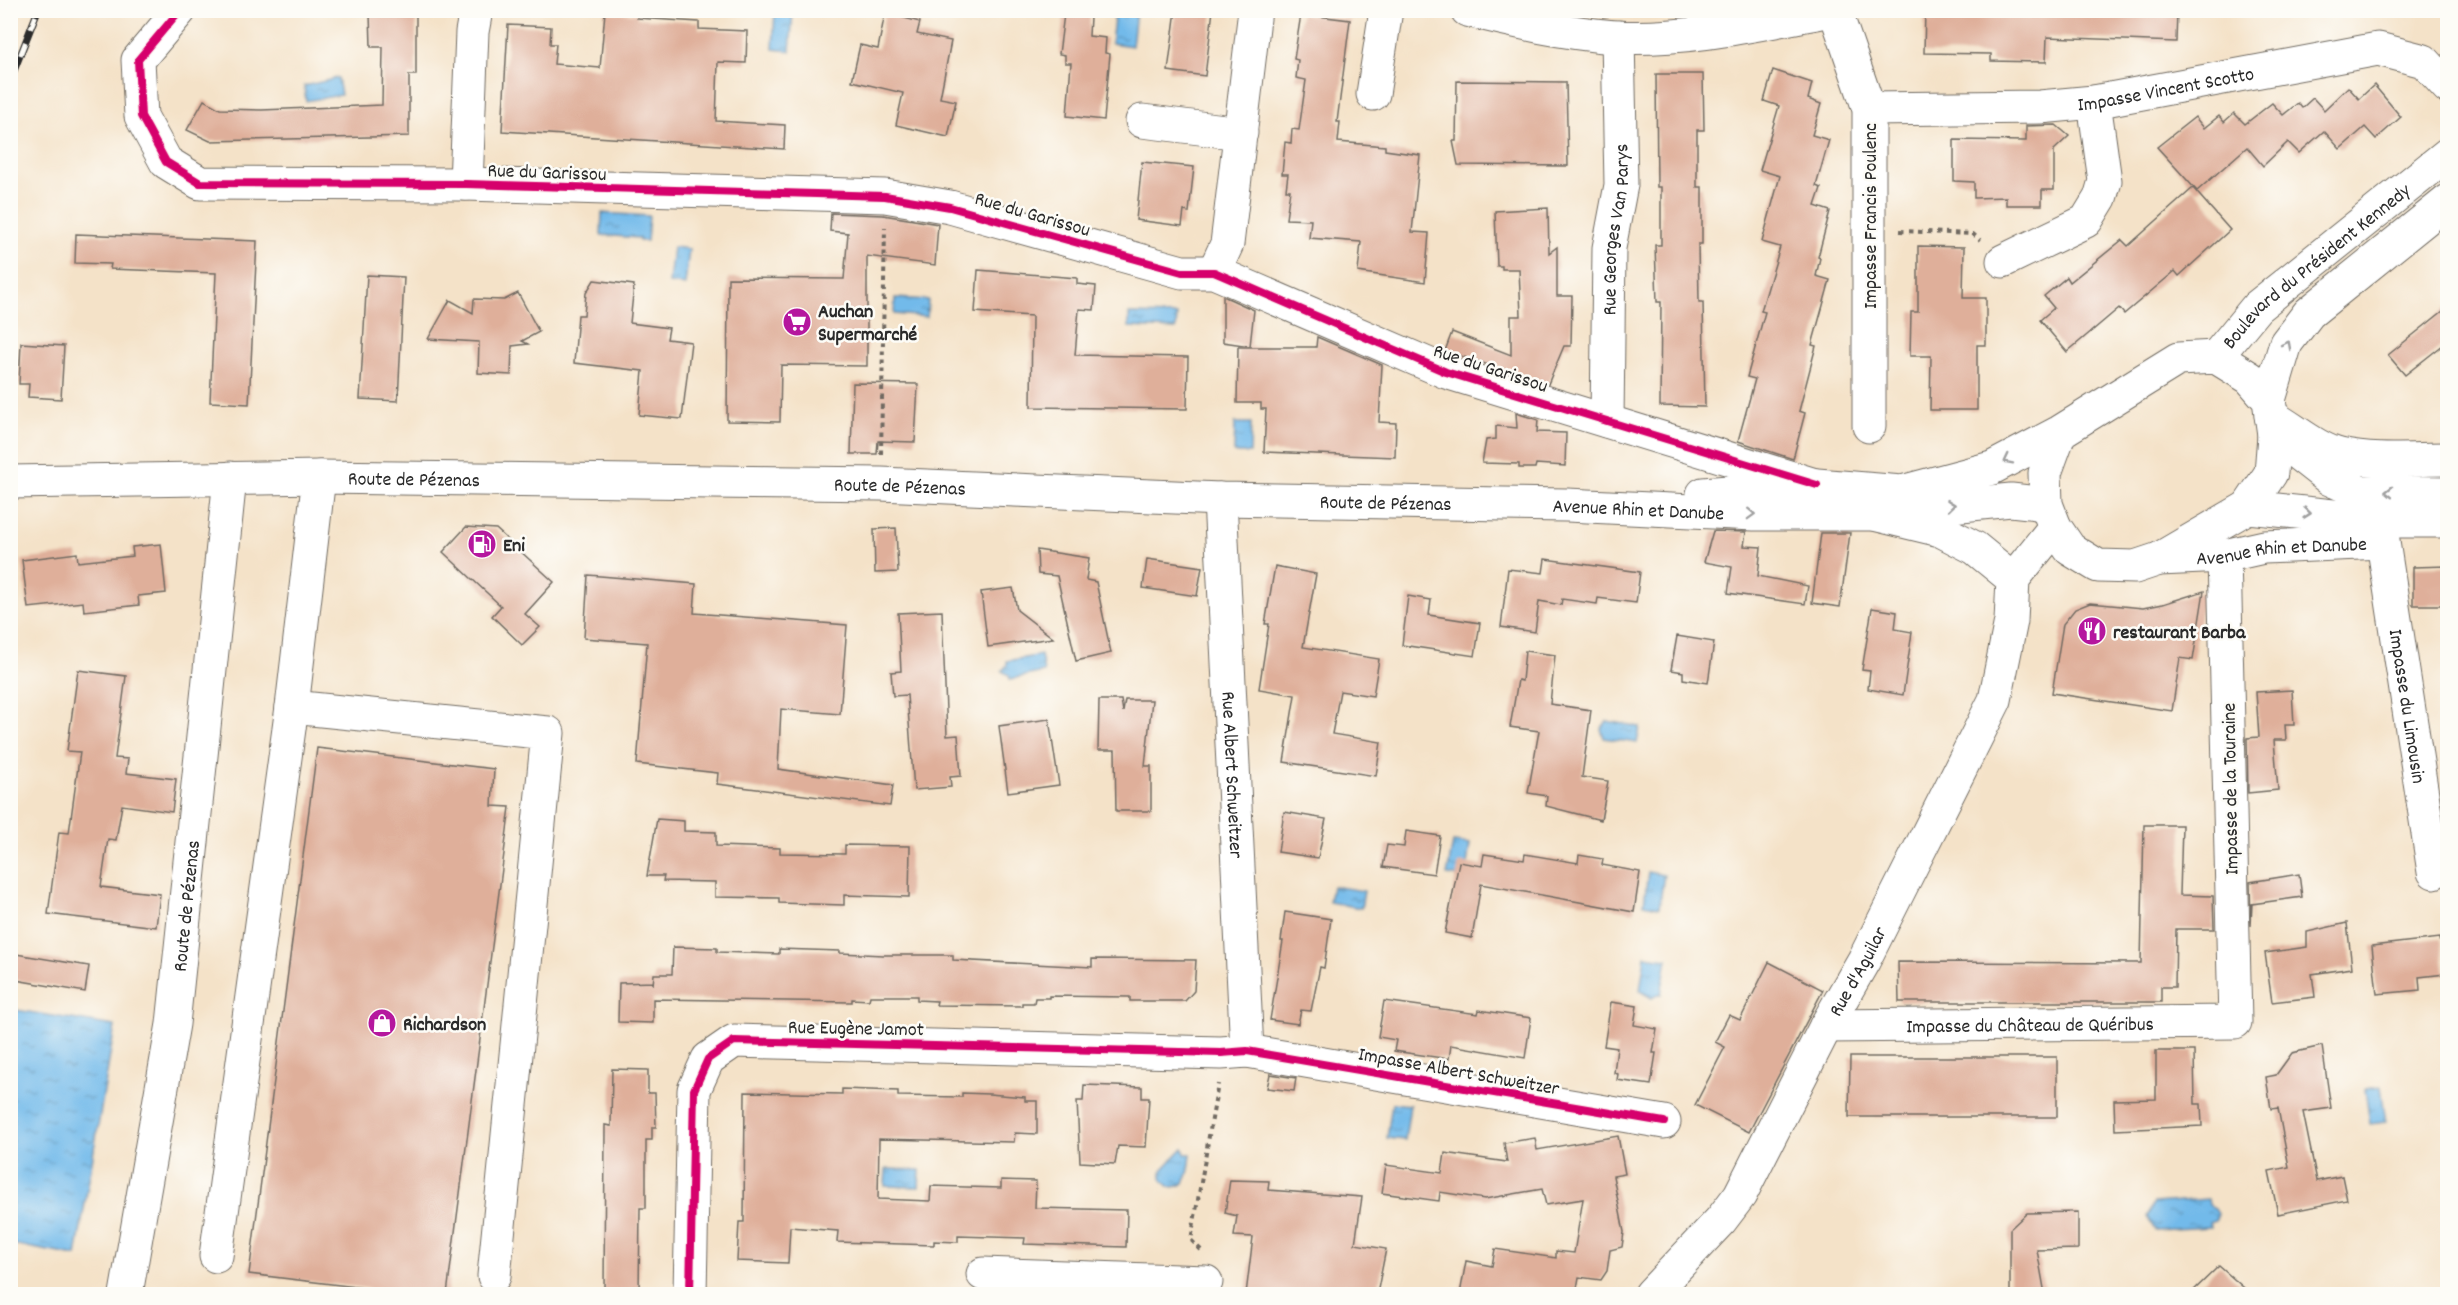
<svg xmlns="http://www.w3.org/2000/svg" width="2458" height="1305" font-family="Dekko,sans-serif">
<style>
.water{fill:url(#water-ripples);stroke:#4e728a;stroke-width:1.5}
.building{fill:#dfaf9a}
.lines{fill:none;stroke-linecap:round;stroke-linejoin:round}
.minor-casing{stroke:#716b62;stroke-width:35}
.major-casing{stroke:#716b62;stroke-width:35}
.path{stroke:#716b62;stroke-width:4;stroke-dasharray:4.5 4.5;stroke-linecap:butt}
.minor{stroke:#fff;stroke-width:33}
.major{stroke:#fff;stroke-width:33}
.rail-casing{stroke:#2b2b2b;stroke-width:7}
.rail{stroke:#fdfcf7;stroke-width:4.5;stroke-dasharray:14;stroke-linecap:butt}
.cycleway-casing{stroke:#fdfcf7;stroke-width:11}
.cycleway{stroke:#d6006c;stroke-width:8}
.oneway{stroke:#a0a0a0}
.labels{text-anchor:middle;stroke-width:5;stroke-linejoin:round;paint-order:stroke}
.street-label{font-size:20px;fill:#2b2b2b;stroke:#fdfcf7}
.poi-label{font-size:20px;font-weight:bold;fill:#2b2b2b;stroke:#fdfcf7;text-anchor:start}
</style>
<defs>
<pattern id="water-ripples" width="26" height="14" patternUnits="userSpaceOnUse" patternTransform="scale(1.5)"><rect width="26" height="14" fill="#72baea"/><path d="M2 4q2-2 4 0t4 0M15 11q2-2 4 0t4 0" fill="none" stroke="#5e97be"/></pattern>
</defs>
<rect width="100%" height="100%" fill="#fdfcf7"/>
<filter id="ink" filterUnits="userSpaceOnUse"><feTurbulence type="fractalNoise" baseFrequency=".0167" numOctaves="2"/><feDisplacementMap in="SourceGraphic" scale="12" xChannelSelector="R" yChannelSelector="G"/><feConvolveMatrix kernelMatrix="1 2 1 2 8 2 1 2 1" color-interpolation-filters="sRGB"/></filter>
<filter id="wash" filterUnits="userSpaceOnUse"><feTurbulence type="fractalNoise" baseFrequency=".008" numOctaves="4" result="noise"/><feDisplacementMap in="SourceGraphic" scale="24" xChannelSelector="R" yChannelSelector="G"/><feGaussianBlur stdDeviation="1.35" result="paint"/><feColorMatrix in="noise" values="0 0 0 0 0 0 0 0 0 0 0 0 0 0 0 0 0 1.4 0 .05"/><feComposite in="paint" operator="in"/></filter>
<g filter="url(#wash)">
<rect width="100%" height="100%" fill="#f4e2c8"/>
<g class="water">
<path d="M775 11H793L790 51 773 49Z"/>
<path d="M1115 11H1136L1132 46 1111 43Z"/>
<path d="M338 78 341 95 306 101 304 86Z"/>
<path d="M602 213 649 216 647 241H639V238L601 235Z"/>
<path d="M673 247 689 249 685 285 669 283Z"/>
<path d="M895 298 928 300 927 317 894 314Z"/>
<path d="M1129 314 1177 315 1176 329 1129 327Z"/>
<path d="M1235 423H1251L1250 453H1234Z"/>
<path d="M1041 655 1044 672 1010 679 1009 675 1002 671 1007 665V661Z"/>
<path d="M1607 721 1640 727 1637 743 1604 738 1601 729Z"/>
<path d="M1453 842 1470 844 1465 878 1447 875Z"/>
<path d="M1648 872 1664 875 1659 907 1644 904Z"/>
<path d="M1332 886 1364 891 1361 908 1329 902Z"/>
<path d="M1645 956 1667 959 1661 994H1657L1652 998 1640 991Z"/>
<path d="M10 1009 115 1026 76 1256 11 1244Z"/>
<path d="M2381 1087 2386 1122 2370 1124 2365 1089Z"/>
<path d="M1392 1103 1410 1105 1405 1140 1387 1138Z"/>
<path d="M1183 1148 1185 1154H1191C1189 1168 1190 1188 1170 1187L1162 1180V1170Z"/>
<path d="M886 1169 920 1170 919 1187 885 1186Z"/>
<path d="M2208 1199 2209 1205 2215 1208 2218 1213 2215 1221 2209 1223 2210 1227 2155 1230 2147 1217 2154 1203Z"/>
</g>
<g id="blocks">
<g class="building">
<path d="M1176 10H1213L1205 76 1168 71Z"/>
<path d="M1925 10H2177L2176 42 2047 37 2046 62 1991 61V54L1924 53Z"/>
<path d="M416 12V75H409V136L210 141 187 130 204 100 220 109 262 110 382 105 383 47H371L370 13Z"/>
<path d="M605 12 638 14 637 18 699 22V29L747 31 746 63 718 62 716 121 785 125 784 149 502 131 508 25 551 27 550 44H556L554 64 600 68Z"/>
<path d="M885 13 920 22 917 34 951 41 940 98 956 101 948 137 896 125 903 93 852 81 860 45 878 49Z"/>
<path d="M1064 14 1090 17 1089 36 1106 38 1105 53 1110 54 1104 120 1067 116 1071 63H1065V55L1059 54Z"/>
<path d="M1301 14 1350 20 1337 122H1340L1338 142 1385 146V150L1420 155 1412 232 1429 233 1425 282 1358 272 1361 242 1309 238 1311 220 1286 219 1290 190H1286L1288 174H1282L1285 142 1291 143 1292 129 1299 130 1306 80 1296 78 1298 60 1294 59Z"/>
<path d="M1773 70 1812 83 1808 99 1821 104 1812 135 1829 140 1816 186 1821 188 1815 206 1830 211 1818 257 1820 258 1816 276 1830 280 1812 345 1816 346 1799 411 1805 413 1793 459 1738 441 1755 379 1747 377 1765 312 1761 311 1780 247 1762 242 1780 176 1760 170 1779 106 1764 101Z"/>
<path d="M1656 74H1703L1704 130H1697V187H1702V244H1698L1699 302H1703L1705 407 1660 406 1661 302H1657L1655 245H1661V187H1657Z"/>
<path d="M1457 81 1566 82 1568 166 1458 165 1453 141H1456Z"/>
<path d="M2374 85 2401 117 2376 139 2365 127 2340 149 2324 131 2299 153 2288 142 2263 166 2247 147 2197 191 2157 147 2195 117 2204 128 2219 116 2224 122 2234 113 2245 124 2272 103 2283 115 2298 103 2302 108 2313 98 2324 110 2348 87 2359 99Z"/>
<path d="M2056 125 2069 136 2054 150V190H2042V205H2006V197L1974 198V182L1954 181V140L2026 141V126Z"/>
<path d="M1142 162 1194 167 1189 212 1184 211 1182 226 1136 220Z"/>
<path d="M2193 188 2230 230 2179 276 2175 271 2124 314 2119 308 2067 352 2040 320 2054 308 2044 296 2067 277 2070 282 2122 240 2128 246Z"/>
<path d="M1548 208 1549 253 1557 247V296H1572L1571 346H1564L1548 384 1445 351 1452 332 1511 355V316H1521L1519 269H1502V266H1497L1495 211Z"/>
<path d="M831 213 883 215 938 224 935 265 867 256V366L781 365 780 422 727 421 728 278 844 279 848 233 830 231Z"/>
<path d="M76 234 257 241 249 404 210 402 216 273 110 269 111 264 75 263Z"/>
<path d="M1918 246 1964 247 1963 298H1986V345H1977V410H1930L1931 356H1910L1911 312H1918Z"/>
<path d="M978 270 1077 278V284L1096 286 1094 310 1079 309 1075 355 1188 357 1187 409 1031 407 1032 316 975 312Z"/>
<path d="M367 275 404 277 398 401 360 399Z"/>
<path d="M594 280 634 285 630 323 669 328 667 339 691 342 682 419 639 415 643 371 574 363 578 315H584L586 293Z"/>
<path d="M518 293 539 332 522 341 528 344 512 346 511 375 478 373 479 342 428 339 450 300 473 313 474 299 504 300Z"/>
<path d="M1223 296 1254 310 1250 346 1223 342Z"/>
<path d="M2448 307V341L2405 375 2388 355Z"/>
<path d="M1317 337 1382 365 1379 422 1396 423 1395 457 1264 452 1266 409H1261V403H1237L1238 347H1316Z"/>
<path d="M21 343 64 346 61 399 28 397 29 384H19Z"/>
<path d="M853 383 918 384 915 442 878 441 877 454H851Z"/>
<path d="M1516 413 1538 420 1537 432 1566 433 1565 466 1536 464 1535 468H1519V464L1482 463 1486 440 1496 439V426L1517 428Z"/>
<path d="M466 527 496 529 554 582 525 614 540 627 522 645 492 616 501 606 443 552Z"/>
<path d="M896 528 898 572 875 573 874 529Z"/>
<path d="M1713 531 1746 532 1744 546 1761 547 1758 576 1808 586 1805 604 1728 593 1732 567 1704 562Z"/>
<path d="M1821 533H1850L1840 607 1812 603Z"/>
<path d="M161 544 166 593 138 596 139 605 84 611 83 602 28 608 22 560 77 553 78 562 133 556 132 547Z"/>
<path d="M1037 550 1089 558 1086 580 1096 582 1111 653 1076 661 1057 576 1038 574Z"/>
<path d="M1147 559 1202 567 1197 596 1143 588Z"/>
<path d="M1545 559 1640 572 1636 603 1598 598 1597 604 1562 599 1561 605 1539 601 1535 632 1501 627 1508 569 1543 573Z"/>
<path d="M1275 566 1316 574 1303 647 1379 659 1373 696 1340 691 1332 734 1381 742 1376 776 1284 762 1295 695 1259 689 1269 624H1265Z"/>
<path d="M2448 566V605H2413V567Z"/>
<path d="M588 575 696 584 694 613 847 625 840 714 781 709 778 769 893 785 890 806 717 784 718 773 637 764 647 643 584 638Z"/>
<path d="M1013 588 1017 610 1053 638 988 647 981 592Z"/>
<path d="M2204 591 2193 660 2180 658 2172 711 2052 693 2063 624 2075 609 2090 603 2143 608 2163 604Z"/>
<path d="M1408 596 1431 600 1429 615 1480 623 1475 656 1402 645Z"/>
<path d="M1872 608 1897 612 1895 629 1912 632 1903 695 1868 689 1870 671 1862 670Z"/>
<path d="M942 611 947 736 958 735 961 776 950 777 951 787 914 790 907 695 893 696 891 672 901 671 898 613Z"/>
<path d="M1677 636 1714 642 1708 683 1683 679V672L1671 670Z"/>
<path d="M1525 651 1555 655 1550 704 1591 710 1582 777 1608 781 1601 820 1546 806 1547 796 1528 793 1539 731 1510 727 1518 680 1522 681Z"/>
<path d="M78 670 126 676 115 758 128 759 126 773 176 779 172 812 122 805 116 840 108 839 101 887 160 894 156 927 48 914 59 832 69 833 80 752 67 751Z"/>
<path d="M2292 690 2294 725H2285L2286 740H2274L2278 790 2248 793 2247 738 2259 737 2256 692Z"/>
<path d="M1099 700H1121L1123 712 1125 700H1152L1145 766H1151V811H1116L1115 750H1098Z"/>
<path d="M1049 719 1059 785 1008 792 999 726Z"/>
<path d="M317 748 494 769 492 806 510 807 447 1294H414L249 1274Z"/>
<path d="M1284 812 1326 819 1318 858 1278 852Z"/>
<path d="M657 819 684 821V831L716 832V846L780 848V853L845 854V845L910 846 909 897 844 895V905L779 903V898L715 897V882L663 881 664 876H647Z"/>
<path d="M2144 825H2182L2180 895 2213 896 2214 929H2176L2175 987H2161V1002H1899L1898 962 2141 963Z"/>
<path d="M1406 831 1440 836 1434 874 1383 867 1387 845 1404 847Z"/>
<path d="M1484 854 1524 860 1525 854 1578 863 1579 855 1603 859 1602 865 1640 872 1634 912 1481 884 1472 938 1445 933 1459 862 1482 866Z"/>
<path d="M2299 874 2302 897 2252 904 2251 926 2250 882Z"/>
<path d="M1285 912 1331 919 1324 968 1320 967 1311 1011 1301 1010 1298 1024 1270 1020 1283 941H1281Z"/>
<path d="M2347 923 2352 968 2312 974 2315 997 2272 1002 2265 953 2307 947V932Z"/>
<path d="M2440 938 2445 974 2419 977 2420 990 2377 994 2372 946Z"/>
<path d="M673 947 717 948V952L779 954V949L840 951V953L884 955H953V960L1092 967V959L1196 960 1194 991 1185 1001H1130V997L1049 996V998H1035L1034 1003H1022V1006L936 1005 937 1001 917 1000V996H870L869 1000 852 999V1002L653 999V1023L618 1022 619 983 653 982V985L654 974H672Z"/>
<path d="M10 953 89 966 85 992 10 979Z"/>
<path d="M1769 962 1823 990 1749 1132 1695 1105 1725 1047 1715 1042 1729 1015 1740 1020Z"/>
<path d="M1384 1001 1478 1014 1479 1010 1531 1018 1525 1058 1451 1045 1449 1059 1394 1051 1396 1040 1378 1037Z"/>
<path d="M1611 1002 1637 1006 1634 1025 1657 1029 1653 1053H1656L1651 1085 1617 1080 1618 1074 1614 1073 1617 1048 1604 1046Z"/>
<path d="M2322 1046 2331 1108 2303 1112 2317 1181 2342 1176 2347 1200 2278 1214 2269 1171 2289 1167 2278 1108 2271 1109 2266 1077 2276 1075 2292 1053Z"/>
<path d="M2156 1051H2194L2195 1104H2201L2202 1126 2115 1130 2114 1100 2156 1099Z"/>
<path d="M1850 1057H2057V1117H1849Z"/>
<path d="M612 1069 648 1070V1093H655L656 1127H652V1140H646V1208H640L639 1294H604L605 1125 611 1126Z"/>
<path d="M1270 1074 1296 1078 1294 1091 1267 1088Z"/>
<path d="M1084 1085 1142 1087V1098H1149L1146 1147 1118 1146 1115 1164 1080 1162 1077 1101H1083Z"/>
<path d="M842 1089 898 1091V1096L962 1097V1093L989 1094 1025 1097V1101H1037V1134L1015 1133 1014 1142 879 1139 878 1199 930 1201 931 1186 1001 1188V1180L1036 1181 1035 1208 1127 1210 1126 1247 1024 1244 1025 1238 958 1236V1242L934 1241V1245L837 1242 838 1231 790 1227 788 1263 737 1261 739 1222H744L745 1092 842 1094Z"/>
<path d="M1618 1136 1625 1174 1613 1176 1624 1232 1622 1247 1610 1250 1607 1271 1601 1280 1579 1277 1576 1294H1460L1466 1261 1492 1266 1495 1249 1556 1258V1251L1574 1253 1583 1199 1546 1205 1542 1189 1485 1199 1440 1192 1439 1201 1382 1193 1386 1165 1442 1173 1445 1153 1507 1162 1504 1143 1535 1138 1537 1150Z"/>
<path d="M1230 1180 1269 1181 1268 1190 1362 1197 1355 1244 1386 1249 1377 1294H1246L1253 1237 1234 1236 1237 1216 1225 1213Z"/>
<path d="M2078 1212V1249L2037 1250 2045 1294H2010V1229L2027 1213Z"/>
<path d="M2219 1266 2251 1294H2190Z"/>
</g>
</g>
</g>
<g filter="url(#ink)">
<use href="#blocks" fill-opacity="0" stroke="#716b62" stroke-width="1.5"/>
<g class="lines">
<g class="minor-casing">
<g id="minor">
<path d="M180 10 138 60 141 116 166 162 200 183 466 184 885 196 950 207 1182 272H1214L1446 372 1815 485"/>
<path d="M1467 10C1516 22 1564 33 1615 37 1688 41 1761 23 1832 10"/>
<path d="M1835 10 1869 109V426"/>
<path d="M1373 94 1386 10"/>
<path id="s1" d="M1869 109 2040 107 2094 102 2378 49 2424 61 2448 87"/>
<path d="M1142 121 1241 133"/>
<path d="M466 184 472 32 476 10"/>
<path d="M2003 261 2086 221 2100 198 2105 181 2094 102"/>
<path d="M1214 272 1227 244 1255 10"/>
<path d="M2271 416C2293 428 2316 449 2340 455 2374 463 2413 459 2448 459"/>
<path id="s2" d="M1607 421 1609 248 1621 185 1618 37"/>
<path id="s3" d="M1220 499 1247 1051"/>
<path d="M1878 515 1940 530 1975 548 2013 579"/>
<path id="s4" d="M2383 542 2434 872"/>
<path id="s5" d="M2159 559 2224 556 2264 547 2383 542 2382 521"/>
<path d="M292 707 548 733 494 1276"/>
<path id="s6" d="M1826 1026 2235 1022 2224 556"/>
<path d="M216 1256 292 707 319 477"/>
<path d="M983 1274 1206 1282"/>
<path id="s7" d="M126 1294 173 1024 230 478"/>
<path d="M690 1294 694 1090 708 1059 734 1041 1221 1053 1247 1051 1664 1122"/>
<path id="s8" d="M1651 1294 1721 1220 1740 1195 1826 1026 1864 960 1995 700 2011 621 2013 579 2055 527"/>
</g>
</g>
<g class="major-casing">
<g id="major">
<path id="s9" d="M2216 357 2257 307 2448 154"/>
<path d="M2269 400 2286 343 2309 313 2448 201"/>
<path d="M2274 435 2330 479 2360 492 2448 493"/>
<path id="s10" d="M10 482 319 477 881 484 1220 499 1567 505 1754 514H1872L2011 500 2046 504"/>
<path d="M1703 494 1817 485 1902 492 1992 468 2060 432 2178 359 2216 357 2250 378 2269 400 2274 435 2271 473 2248 507 2159 559 2135 567 2098 566 2070 549 2055 527 2046 504 2045 473 2060 432"/>
<path d="M2248 507 2382 521H2448"/>
</g>
</g>
<g class="path">
<path d="M1900 231 1973 234 1980 240"/>
<path d="M881 454 885 227"/>
<path d="M1201 1250 1191 1240 1218 1084"/>
</g>
<use href="#minor" class="minor"/>
<use href="#major" class="major"/>
<g class="rail-casing">
<path id="rail" d="M10 81 38 10"/>
</g>
<use href="#rail" class="rail"/>
<g class="cycleway-casing">
<g id="cycleway">
<path d="M180 10 138 60 141 116 166 162 200 183 466 184 885 196 950 207 1182 272H1214L1446 372 1817 485"/>
<path d="M690 1294 694 1090 708 1059 734 1041 1221 1053 1247 1051 1664 1122"/>
</g>
</g>
<use href="#cycleway" class="cycleway"/>
</g>
<defs><path id="oneway-chevron" d="M-2-3.5L2.5 0L-2 3.5" fill="none" stroke-width="1.6" stroke-linecap="round" stroke-linejoin="round" transform="scale(1.5)"/></defs>
<g class="oneway">
<use href="#oneway-chevron" transform="translate(2287 345) rotate(-62)"/>
<use href="#oneway-chevron" transform="translate(2008 460) rotate(153)"/>
<use href="#oneway-chevron" transform="translate(2389 492) rotate(-179)"/>
<use href="#oneway-chevron" transform="translate(1951 505) rotate(-6)"/>
<use href="#oneway-chevron" transform="translate(2307 513) rotate(6)"/>
<use href="#oneway-chevron" transform="translate(1751 514) rotate(2)"/>
</g>
</g>
<defs>
<g id="supermarket-disc" transform="scale(1.5)"><circle r="9.5" fill="#b5179e" stroke="#fdfcf7"/><path d="M-6-5.5h2.5l.6 2H6L4.5 2H-2.5L-4.4-4H-6ZM-1.5 3.2a1.3 1.3 0 1 0 .1 0ZM3 3.2a1.3 1.3 0 1 0 .1 0Z" fill="#fff"/></g>
<g id="fuel-disc" transform="scale(1.5)"><circle r="9.5" fill="#b5179e" stroke="#fdfcf7"/><path d="M-5.5-6h7V0h2V4h1.3V-2.5L3-4.5l.8-.8L6-3V5H2.5V1h-1V6h-7ZM-4.2-4.7v3.2H.2V-4.7Z" fill="#fff"/></g>
<g id="restaurant-disc" transform="scale(1.5)"><circle r="9.5" fill="#b5179e" stroke="#fdfcf7"/><path d="M-5-6h1v4h1v-4h1v4h1v-4h1v5L-1.5 .5V6h-2V.5L-5-1ZM5-6V6H3V1.5H1.5Q1.5-4 5-6Z" fill="#fff"/></g>
<g id="shop-disc" transform="scale(1.5)"><circle r="9.5" fill="#b5179e" stroke="#fdfcf7"/><path d="M-5-2.5h2.3a2.7 3.5 0 0 1 5.4 0H5L5.5 6h-11ZM-1.5-2.5h3a1.5 2.3 0 0 0-3 0Z" fill="#fff"/></g>
</defs>
<g fill-rule="evenodd">
<use href="#supermarket-disc" x="797" y="322"/>
<use href="#fuel-disc" x="482" y="544"/>
<use href="#restaurant-disc" x="2092" y="631"/>
<use href="#shop-disc" x="382" y="1023"/>
</g>
<g class="labels">
<g class="street-label">
<text dy="7" stroke="none"><textPath href="#s1" startOffset="298">Impasse Vincent Scotto</textPath></text>
<text transform="translate(547 171) rotate(2)" y="7">Rue du Garissou</text>
<text transform="translate(1033 213) rotate(16)" y="7">Rue du Garissou</text>
<text transform="translate(1869 216) rotate(-90)" y="7">Impasse Francis Poulenc</text>
<text dy="7" stroke="none"><textPath href="#s2" startOffset="192">Rue Georges Van Parys</textPath></text>
<text dy="7" stroke="none"><textPath href="#s9" startOffset="136">Boulevard du Président Kennedy</textPath></text>
<text transform="translate(1491 367) rotate(18)" y="7">Rue du Garissou</text>
<text dy="7" stroke="none"><textPath href="#s10" startOffset="404">Route de Pézenas</textPath></text>
<text dy="7" stroke="none"><textPath href="#s10" startOffset="890">Route de Pézenas</textPath></text>
<text dy="7" stroke="none"><textPath href="#s10" startOffset="1376">Route de Pézenas</textPath></text>
<text dy="7" stroke="none"><textPath href="#s10" startOffset="1629">Avenue Rhin et Danube</textPath></text>
<text dy="7" stroke="none"><textPath href="#s5" startOffset="123">Avenue Rhin et Danube</textPath></text>
<text dy="7" stroke="none"><textPath href="#s4" startOffset="166">Impasse du Limousin</textPath></text>
<text dy="7" stroke="none"><textPath href="#s3" startOffset="276">Rue Albert Schweitzer</textPath></text>
<text transform="translate(2229 789) rotate(-91)" y="7">Impasse de la Touraine</text>
<text dy="7" stroke="none"><textPath href="#s7" startOffset="393">Route de Pézenas</textPath></text>
<text dy="7" stroke="none"><textPath href="#s8" startOffset="386">Rue d'Aguilar</textPath></text>
<text dy="7" stroke="none"><textPath href="#s6" startOffset="204">Impasse du Château de Quéribus</textPath></text>
<text transform="translate(856 1027) rotate(1)" y="7">Rue Eugène Jamot</text>
<text transform="translate(1459 1070) rotate(10)" y="7">Impasse Albert Schweitzer</text>
</g>
<g class="poi-label">
<text x="818" y="317">Auchan<tspan x="818" dy="23">Supermarché</tspan></text>
<text x="503" y="551">Eni</text>
<text x="2113" y="638">restaurant Barba</text>
<text x="403" y="1030">Richardson</text>
</g>
</g>
<rect width="2458" height="1305" fill="none" stroke="#fdfcf7" stroke-width="36"/>
</svg>
